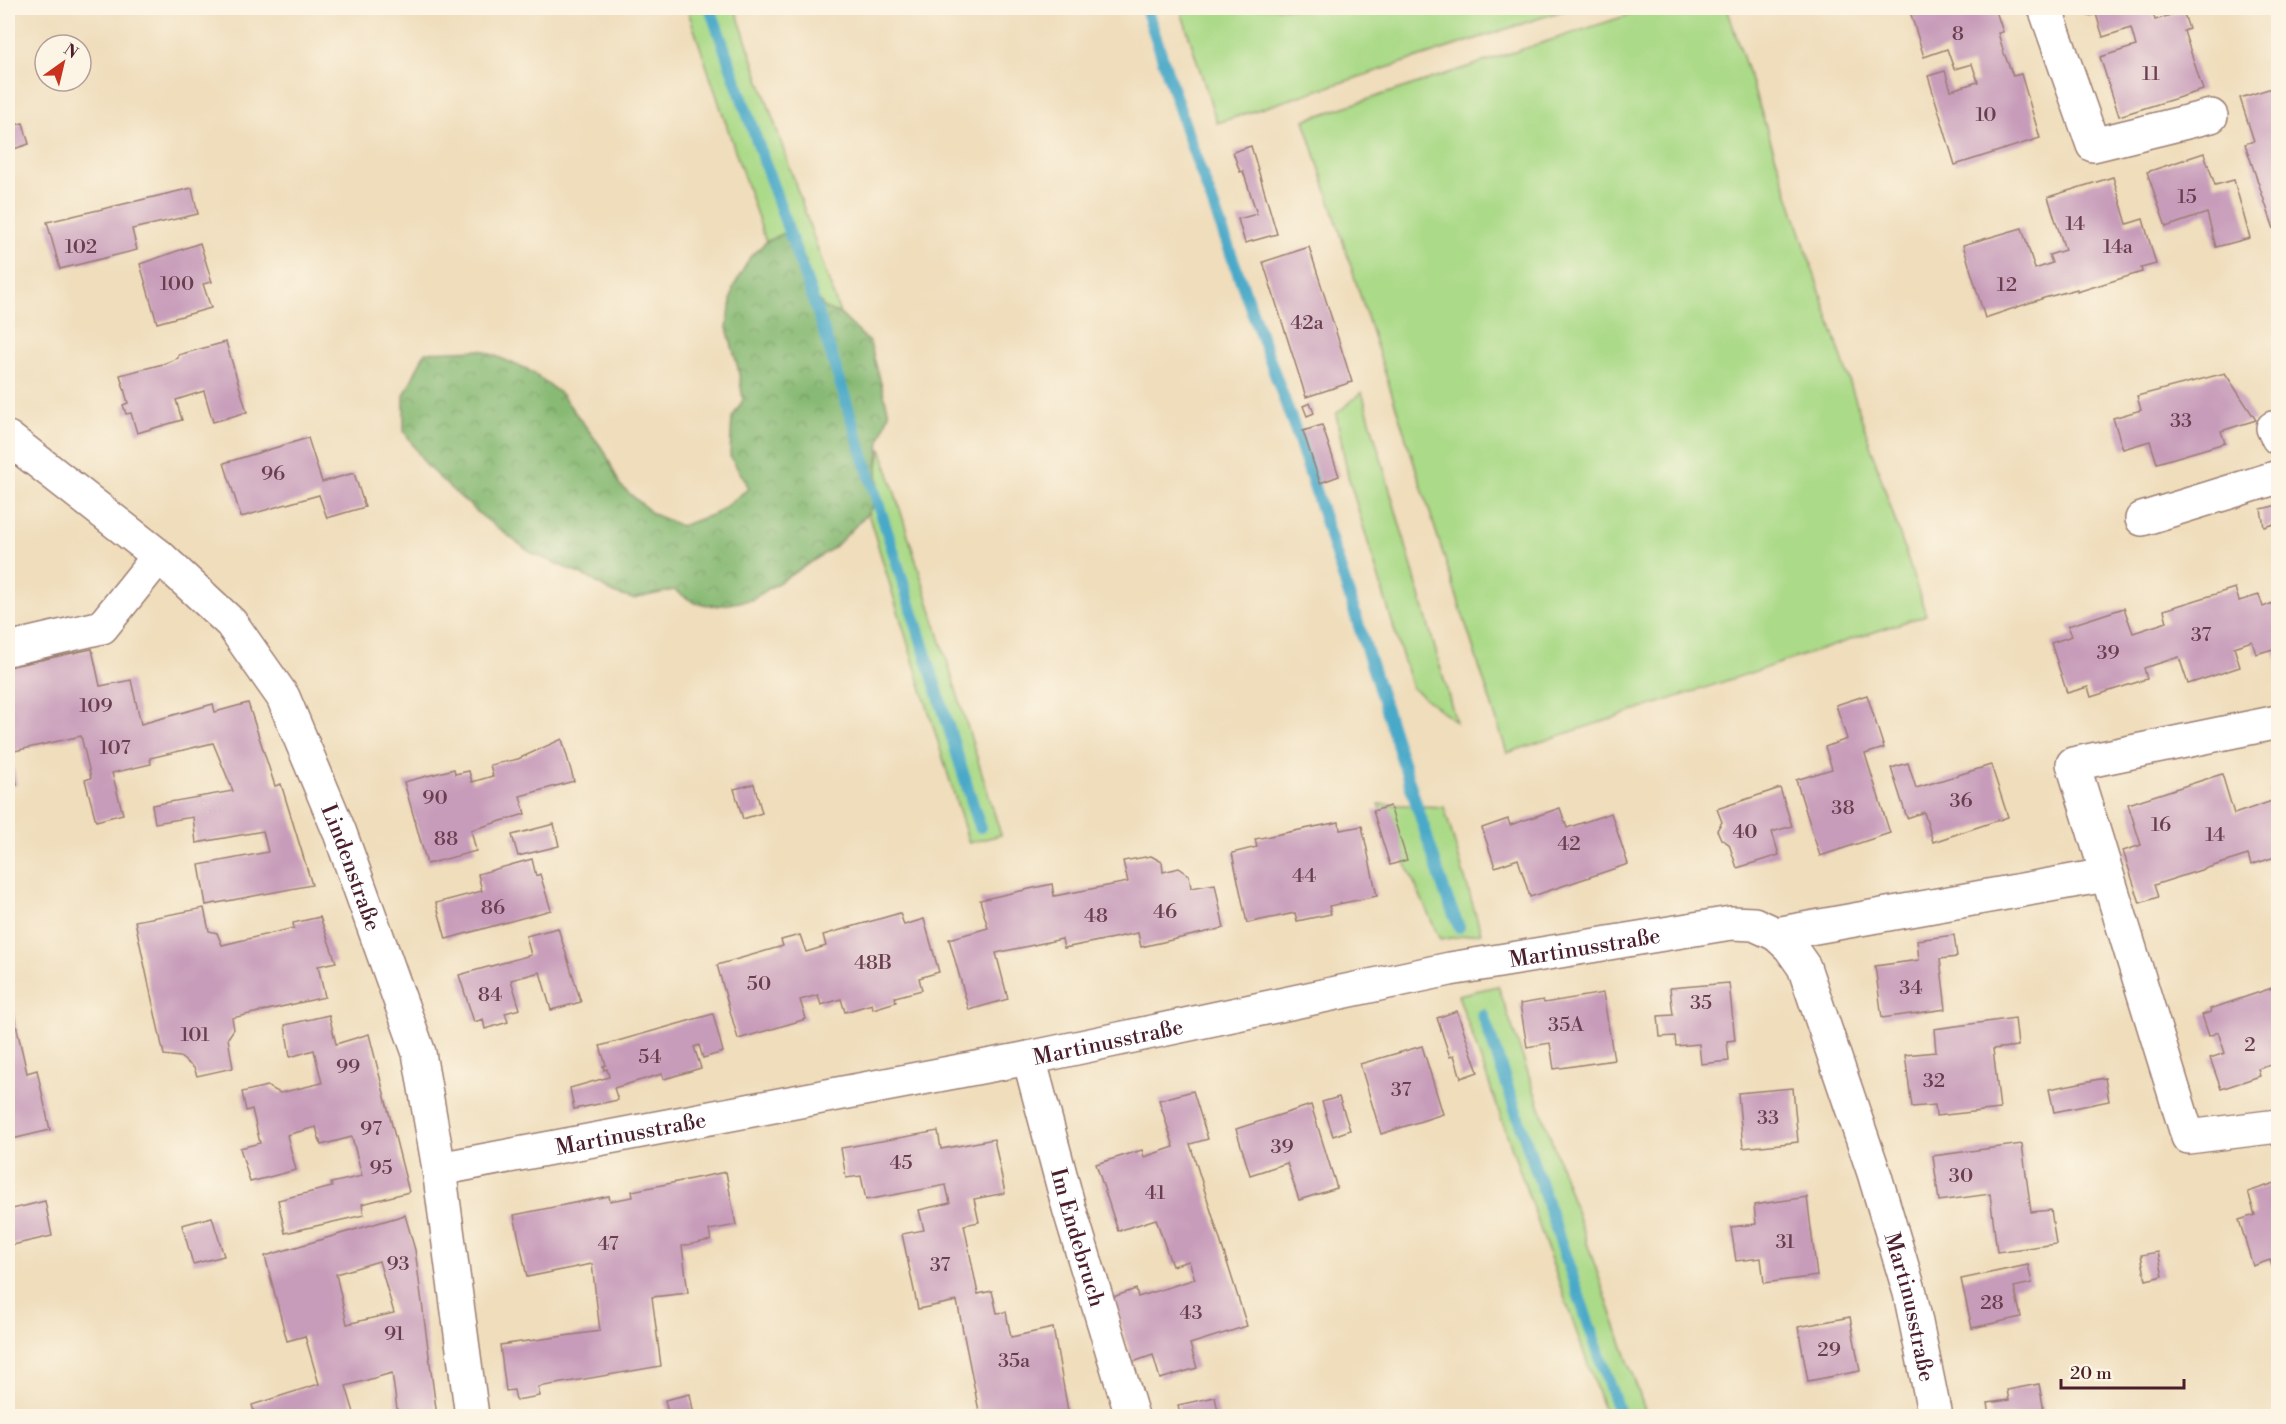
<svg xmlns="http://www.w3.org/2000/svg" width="2286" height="1424" font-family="'Libre Bodoni',serif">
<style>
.grass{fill:#abda88;stroke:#7a7c5a;stroke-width:1.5}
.forest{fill:url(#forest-crowns);stroke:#696c50;stroke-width:1.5}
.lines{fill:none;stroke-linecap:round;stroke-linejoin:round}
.stream{stroke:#49a9c8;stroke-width:12}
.building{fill:#c79cba;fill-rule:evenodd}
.minor-casing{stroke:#9c7e73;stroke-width:36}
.minor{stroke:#fff;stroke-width:33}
.labels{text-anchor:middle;stroke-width:5;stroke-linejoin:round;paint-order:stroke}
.number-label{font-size:20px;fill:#693e4f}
.street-label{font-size:22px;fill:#4a1f2b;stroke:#fcf5e5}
</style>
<defs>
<pattern id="forest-crowns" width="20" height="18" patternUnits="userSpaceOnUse" patternTransform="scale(1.5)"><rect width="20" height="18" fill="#88ba74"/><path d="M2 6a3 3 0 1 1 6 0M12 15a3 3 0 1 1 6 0" fill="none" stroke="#71975f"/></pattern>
</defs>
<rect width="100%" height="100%" fill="#fcf5e5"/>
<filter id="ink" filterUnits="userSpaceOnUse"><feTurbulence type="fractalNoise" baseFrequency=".0167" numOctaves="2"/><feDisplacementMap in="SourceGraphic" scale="12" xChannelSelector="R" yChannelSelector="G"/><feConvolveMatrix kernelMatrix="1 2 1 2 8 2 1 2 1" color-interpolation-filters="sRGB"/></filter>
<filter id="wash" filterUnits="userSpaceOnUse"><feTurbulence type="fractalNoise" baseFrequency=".008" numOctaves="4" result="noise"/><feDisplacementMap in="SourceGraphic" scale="24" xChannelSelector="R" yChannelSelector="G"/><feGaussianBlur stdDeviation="1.35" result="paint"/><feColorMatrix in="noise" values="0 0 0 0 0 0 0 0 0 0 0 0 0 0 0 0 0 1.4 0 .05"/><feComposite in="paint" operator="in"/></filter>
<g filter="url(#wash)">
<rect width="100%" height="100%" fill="#efddbb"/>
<g class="grass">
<path d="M687 8H735L840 314 824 308 808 283 806 262 789 231 766 242Z"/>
<path d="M1180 8H1571L1217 123Z"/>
<path d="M1650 8H1727L1926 615 1507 753 1304 120Z"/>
<path d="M1362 392 1456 722 1412 688 1348 476 1336 414Z"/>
<path d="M881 448 1001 835 969 843 868 513 879 494 877 474Z"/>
<path d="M1379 804 1444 807 1481 933 1440 940Z"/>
<path d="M1498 986 1647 1416H1606L1458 995Z"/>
</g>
<path class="forest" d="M789 231 806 262 808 283 824 308 840 314 870 343 889 413 880 440 877 474 879 494 868 513 835 547 751 600 716 606 695 603 674 590 633 599 613 593 591 579 530 552 483 517 450 488 426 465 404 431V396L425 352 481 350 527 369 561 394 605 452 620 485 653 514 681 526 717 513 749 488 730 456 732 418 743 400 738 368 727 328 733 288 750 257 766 242Z"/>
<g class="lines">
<g class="stream">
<path d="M710 8 822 325 980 827"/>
<path d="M1146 8 1193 150 1298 437 1446 896 1459 927"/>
<path d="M1483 1015 1620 1416"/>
</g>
</g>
<g id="blocks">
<g class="building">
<path d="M1909 8H1995L2003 32 1998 33 2004 53 2013 76 2021 74 2040 138 1955 165 1928 76 1945 71 1951 90 1978 82 1972 64 1954 69 1947 49 1924 57Z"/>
<path d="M2085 8H2151L2155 20 2183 11 2189 29 2184 31 2203 90 2119 116 2100 57 2136 46 2131 28 2103 37 2096 14 2088 16Z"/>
<path d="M2278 86V228L2274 229 2245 144 2254 141 2240 98Z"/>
<path d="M23 123 29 144 8 151V127Z"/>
<path d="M1251 146 1277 234 1245 243 1238 219 1257 214 1243 171 1240 172 1233 152Z"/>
<path d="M2204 153 2215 185 2234 180 2250 238 2216 247 2207 213 2166 227 2147 172Z"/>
<path d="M2113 177 2127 224 2143 219 2156 264 2141 268 2142 272 2077 292V289L2044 298 1985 318 1963 245 2022 228 2035 269 2052 263 2049 255 2065 250 2048 197Z"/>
<path d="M192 188 198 214 132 229 137 250 60 269 47 222Z"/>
<path d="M200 243 212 282 203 284 211 308 157 323 140 264Z"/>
<path d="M1309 247 1352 382 1306 397 1263 262Z"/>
<path d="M226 342 247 412 213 422 204 391 176 400 182 420 137 433 131 413 126 414 123 405 128 403 120 375 163 364 178 358V355Z"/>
<path d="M2225 373 2256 420 2221 431 2225 443 2157 463 2150 441 2123 449 2113 418 2141 410 2137 396Z"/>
<path d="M1310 403 1314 413 1307 416 1303 406Z"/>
<path d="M1322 425 1339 476 1320 483 1303 431Z"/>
<path d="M308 438 322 482 354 473 365 507 327 518 319 495 241 517 224 463Z"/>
<path d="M2278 505V523L2264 527 2261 509Z"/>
<path d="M2235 588 2239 601 2259 595 2263 607 2278 601V662L2273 649 2256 654 2252 641 2234 647 2240 667 2188 684 2179 657 2144 668 2147 679 2091 697 2088 687 2067 693 2051 643 2072 636 2068 626 2124 608 2133 633 2167 622 2164 610Z"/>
<path d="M92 649 100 686 131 680 141 724 213 704 215 712 248 703 275 786 281 784 312 885 206 905 199 865 268 852 263 831 196 843 193 817 155 823 152 805 233 791 213 743 150 758 151 764 112 773 123 814 96 821 85 780 91 778 81 736 10 752 17 785 8 787V667Z"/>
<path d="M1867 695 1884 748 1865 754 1890 833 1820 856 1796 780 1832 769 1825 747 1847 739 1836 705Z"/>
<path d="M562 739 574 781 520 796 525 814 471 830 476 851 427 864 404 782 454 769 455 774 469 771 472 782 493 776 490 765 518 759Z"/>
<path d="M1908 763 1916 788 1991 765 2008 817 1933 842 1924 812 1907 818 1891 768Z"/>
<path d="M2222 774 2234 814 2275 800 2271 788 2278 785V856L2251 865 2248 855 2154 885 2158 897 2140 903 2123 851 2141 845 2128 804Z"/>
<path d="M754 784 762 813 743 819 734 789Z"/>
<path d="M1780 788 1792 826 1772 832 1779 855 1737 868 1729 844 1721 839 1717 830 1722 822 1717 809Z"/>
<path d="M1390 806 1407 860 1390 865 1373 811Z"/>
<path d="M1560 808 1567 828 1611 813 1628 864 1530 897 1518 859 1495 867 1482 828 1508 819 1510 825Z"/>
<path d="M1339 822 1340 830 1362 826 1377 896 1329 906 1331 914 1297 921 1295 913 1247 923 1232 853 1257 847 1255 839Z"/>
<path d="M554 824 559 846 518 856 512 835Z"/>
<path d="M1151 856 1162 862 1163 872 1179 868 1189 875 1191 888 1215 884 1224 928 1141 947 1138 933 1064 948 1062 939 996 953 1008 999 969 1010 949 939 988 928 980 900 1052 884 1054 896 1128 882 1123 861Z"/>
<path d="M532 859 536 876 540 874 551 910 446 939 436 903 482 891 478 874Z"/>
<path d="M204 908 209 931 217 933 222 945 294 928 293 923 320 917 336 962 318 966 325 997 232 1018 234 1029 228 1038 233 1068 197 1076 194 1068 180 1057 164 1055 135 921Z"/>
<path d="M900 913 904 925 924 919 939 972 919 978 922 990 895 997 896 1002 873 1009 872 1004 845 1012 841 999 821 1005 818 995 800 1000 806 1019 738 1039 717 965 783 946 781 940 800 935 806 952 826 946 823 935Z"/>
<path d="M558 928 581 1002 551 1010 540 972 511 980 520 1009 505 1013 508 1022 485 1029 483 1019 474 1022 459 975 531 955 526 936Z"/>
<path d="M1954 935 1957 957 1940 959 1946 1009 1882 1018 1875 966 1919 960 1917 940Z"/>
<path d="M1729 983 1735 1040 1727 1041 1729 1061 1701 1064 1699 1044 1676 1046 1675 1036 1660 1037 1658 1016 1673 1015 1670 988Z"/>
<path d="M2272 988 2273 992 2278 990V1063L2258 1069 2260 1076 2221 1089 2210 1058 2225 1053 2218 1032 2209 1036 2202 1015 2211 1012 2210 1009Z"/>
<path d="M1603 993 1614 1060 1554 1069 1550 1043 1527 1047 1520 1004 1543 1000 1544 1003Z"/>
<path d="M13 1011 27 1073 37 1070 50 1130 8 1140V1012Z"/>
<path d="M1457 1011 1478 1072 1461 1078 1454 1055 1450 1057 1437 1018Z"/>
<path d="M713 1014 723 1052 703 1058 699 1045 694 1047 701 1068 664 1079 662 1074 614 1088 618 1100 574 1109 570 1088 609 1077 607 1069 604 1070 603 1066 606 1065 600 1046Z"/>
<path d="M329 1015 336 1044 369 1034 409 1192 362 1204 364 1215 285 1233 278 1200 332 1187 331 1183 362 1176 352 1137 321 1145 316 1127 287 1135 296 1170 250 1182 240 1148 260 1143 252 1109 246 1111 242 1092 267 1086 280 1093 322 1083 314 1050 290 1057 285 1025Z"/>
<path d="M2015 1018 2018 1046 1993 1049 2000 1109 1936 1116 1935 1105 1912 1107 1905 1055 1936 1052 1934 1029Z"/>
<path d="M1422 1046 1443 1114 1381 1134 1360 1064Z"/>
<path d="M2105 1078 2109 1101 2054 1112 2049 1089Z"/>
<path d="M1793 1088 1798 1142 1743 1148 1738 1093Z"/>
<path d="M1193 1091 1208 1139 1190 1144 1247 1326 1190 1344 1197 1368 1160 1379 1153 1355 1133 1362 1113 1297 1136 1289 1138 1297 1195 1279 1189 1261 1172 1266 1156 1219 1118 1231 1096 1164 1142 1150 1144 1157 1174 1147 1159 1100Z"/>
<path d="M1339 1097 1350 1130 1333 1136 1322 1102Z"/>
<path d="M1311 1105 1337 1188 1299 1200 1287 1163 1250 1175 1236 1129Z"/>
<path d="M938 1131 941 1149 994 1139 1005 1193 974 1199 979 1222 964 1225 978 1294 992 1291 997 1313 1006 1312 1011 1337 1053 1328 1069 1416H980L957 1301 918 1309 902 1234 924 1230 919 1210 950 1203 946 1185 866 1200 861 1176 846 1178 841 1148Z"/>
<path d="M2022 1144 2031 1212 2051 1210 2056 1244 1997 1252 1990 1194 1939 1201 1933 1156Z"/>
<path d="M726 1172 736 1225 709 1230 711 1240 682 1246 688 1293 652 1297 661 1366 538 1387 540 1396 516 1400 514 1390 506 1391 500 1345 600 1331 592 1264 527 1277 514 1215 609 1196 610 1201 633 1197 632 1191Z"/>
<path d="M2278 1182V1264L2272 1266 2270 1260 2253 1266 2239 1220 2255 1215 2248 1192Z"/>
<path d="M1807 1197 1817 1276 1764 1283 1761 1258 1736 1261 1731 1227 1756 1224 1754 1205Z"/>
<path d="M45 1201 52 1236 8 1246V1210Z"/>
<path d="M405 1215 415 1250 437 1416H398L392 1373 346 1386 355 1416H255L252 1405 319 1384 305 1336 287 1341 265 1256ZM379 1261 394 1313 347 1324 336 1274Z"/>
<path d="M212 1217 224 1256 193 1264 182 1225Z"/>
<path d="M2158 1252 2163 1276 2146 1280 2141 1255Z"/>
<path d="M2028 1265 2032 1283 2014 1287 2021 1317 1972 1328 1961 1279Z"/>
<path d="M1850 1317 1860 1371 1808 1381 1798 1327Z"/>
<path d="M2039 1384 2045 1416H1990L1988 1403 2009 1400 2007 1390Z"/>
<path d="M690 1394 694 1416H659L668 1414 665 1400Z"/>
<path d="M1215 1397 1219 1416H1180L1178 1405Z"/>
</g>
</g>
</g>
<g filter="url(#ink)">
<use href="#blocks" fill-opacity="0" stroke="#9c7e73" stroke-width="1.5"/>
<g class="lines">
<g class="minor-casing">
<g id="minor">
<path d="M2045 8 2093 145 2211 116"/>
<path d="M2273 428 2278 438"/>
<path id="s1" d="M8 438 159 556 231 623 283 697 340 833 419 1053 439 1169 472 1416"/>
<path d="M2142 519 2278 477"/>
<path d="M8 649 102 627 159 556"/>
<path d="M2278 722 2073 764 2188 1137 2278 1126"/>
<path id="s2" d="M1776 934 1790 947 1804 967 1874 1173 1910 1293 1935 1416"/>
<path id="s3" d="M1029 1058 1069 1208 1132 1416"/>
<path id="s4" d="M439 1169 1029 1058 1450 969 1731 923 1754 924 1776 934 2106 875"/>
</g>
</g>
<use href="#minor" class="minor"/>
</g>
</g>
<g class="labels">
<g class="number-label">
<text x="1958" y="40">8</text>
<text x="2151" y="80">11</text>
<text x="1986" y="121">10</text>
<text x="2187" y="203">15</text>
<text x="2075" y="230">14</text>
<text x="81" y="253">102</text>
<text x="2118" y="253">14a</text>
<text x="177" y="290">100</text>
<text x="2007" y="291">12</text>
<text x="1307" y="329">42a</text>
<text x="2181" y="427">33</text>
<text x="273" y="480">96</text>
<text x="2201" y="641">37</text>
<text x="2108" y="659">39</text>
<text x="96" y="712">109</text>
<text x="115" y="754">107</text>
<text x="435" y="804">90</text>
<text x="1961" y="807">36</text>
<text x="1843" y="814">38</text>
<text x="2161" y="831">16</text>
<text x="1745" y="838">40</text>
<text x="2215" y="841">14</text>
<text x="446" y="845">88</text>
<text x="1569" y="850">42</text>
<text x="1304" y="882">44</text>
<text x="493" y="914">86</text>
<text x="1165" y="918">46</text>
<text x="1096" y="922">48</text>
<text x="873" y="969">48B</text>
<text x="759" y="990">50</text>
<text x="1911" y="994">34</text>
<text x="490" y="1001">84</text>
<text x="1701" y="1009">35</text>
<text x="1566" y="1031">35A</text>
<text x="195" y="1041">101</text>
<text x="2250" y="1051">2</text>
<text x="650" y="1063">54</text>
<text x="348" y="1073">99</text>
<text x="1934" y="1087">32</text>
<text x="1401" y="1096">37</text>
<text x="1768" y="1124">33</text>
<text x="371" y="1135">97</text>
<text x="1282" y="1153">39</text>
<text x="901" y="1169">45</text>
<text x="381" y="1174">95</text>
<text x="1961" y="1182">30</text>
<text x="1155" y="1199">41</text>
<text x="1785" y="1248">31</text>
<text x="608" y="1250">47</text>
<text x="398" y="1270">93</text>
<text x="940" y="1271">37</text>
<text x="1992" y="1309">28</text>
<text x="1191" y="1319">43</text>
<text x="394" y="1340">91</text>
<text x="1829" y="1356">29</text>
<text x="1014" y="1367">35a</text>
</g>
<g class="street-label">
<text dy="8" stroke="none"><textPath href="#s1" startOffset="564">Lindenstraße</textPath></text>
<text dy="8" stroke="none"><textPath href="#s4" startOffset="1167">Martinusstraße</textPath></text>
<text dy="8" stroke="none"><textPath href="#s4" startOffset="681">Martinusstraße</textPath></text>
<text dy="8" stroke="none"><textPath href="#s4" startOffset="195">Martinusstraße</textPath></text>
<text dy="8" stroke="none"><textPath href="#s3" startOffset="186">Im Endebruch</textPath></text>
<text dy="8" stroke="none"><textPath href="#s2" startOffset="400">Martinusstraße</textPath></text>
</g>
</g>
<rect width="2286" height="1424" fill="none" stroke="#fcf5e5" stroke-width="30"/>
<g transform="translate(63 63) rotate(34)"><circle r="28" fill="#fcf5e5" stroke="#b59f9b" stroke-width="1.5"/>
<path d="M0-4.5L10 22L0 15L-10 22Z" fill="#c8321e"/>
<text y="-9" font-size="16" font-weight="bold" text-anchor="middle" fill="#4a1f2b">N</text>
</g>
<path d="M2061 1379v9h123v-9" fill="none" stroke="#4a1f2b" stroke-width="3"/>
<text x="2070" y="1379" font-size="18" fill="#4a1f2b" stroke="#fcf5e5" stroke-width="4.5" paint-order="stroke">20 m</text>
</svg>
